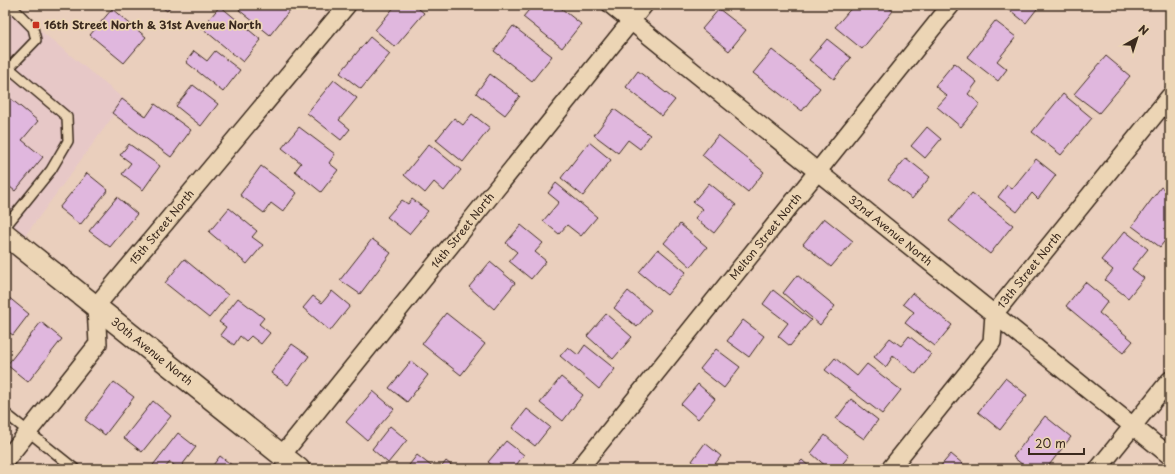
<svg xmlns="http://www.w3.org/2000/svg" width="1175" height="474" font-family="'Playpen Sans',sans-serif">
<style>
.built{fill:#e7c8c7}
.building{fill:#e0b7de;stroke:#3b2a1e}
.lines{fill:none;stroke-linecap:round;stroke-linejoin:round}
.service-casing{stroke:#3b2a1e;stroke-width:12}
.minor-casing{stroke:#3b2a1e;stroke-width:20}
.tertiary-casing{stroke:#3b2a1e;stroke-width:24}
.service{stroke:#ecd5b5;stroke-width:9}
.minor{stroke:#ecd5b5;stroke-width:17}
.tertiary{stroke:#ecd5b5;stroke-width:21}
.poi-dot{fill:#c8321e;stroke:#ecd5b5;stroke-width:1.5}
.labels{text-anchor:middle;stroke-width:3.5;stroke-linejoin:round;paint-order:stroke}
.poi-label{font-size:11px;font-weight:bold;fill:#3b2a1e;stroke:#ecd5b5;text-anchor:start}
.street-label{font-size:11px;fill:#3b2a1e;stroke:#ecd5b5}
</style>
<rect width="100%" height="100%" fill="#eacfbd"/>
<filter id="ink" filterUnits="userSpaceOnUse"><feTurbulence type="fractalNoise" baseFrequency=".025" numOctaves="2"/><feDisplacementMap in="SourceGraphic" scale="8" xChannelSelector="R" yChannelSelector="G"/><feConvolveMatrix kernelMatrix="1 2 1 2 8 2 1 2 1" color-interpolation-filters="sRGB"/></filter>
<g filter="url(#ink)">
<path class="built" d="M14 9 125 100 25 236 5 220V20Z"/>
<g class="building">
<path d="M159 5H172L167 11Z"/>
<path d="M243 5H284L290 10 270 35 239 10Z"/>
<path d="M396 5H414L424 13 395 47 375 30Z"/>
<path d="M533 5H557L581 24 562 48 523 17Z"/>
<path d="M854 5H885L893 11 862 49 835 27Z"/>
<path d="M1007 5H1040L1026 23 1006 7Z"/>
<path d="M220 6 261 40 243 62 202 28Z"/>
<path d="M112 9 146 37 124 63 90 35Z"/>
<path d="M719 9 746 30 729 51 702 29Z"/>
<path d="M995 21 1016 37 997 61 1007 69 998 81 967 57Z"/>
<path d="M513 26 552 56 532 81 494 51Z"/>
<path d="M370 37 390 54 361 89 340 73Z"/>
<path d="M827 39 851 58 834 79 809 60Z"/>
<path d="M772 50 820 88 802 111 753 73Z"/>
<path d="M194 51 207 61 215 51 240 70 223 92 186 62Z"/>
<path d="M1106 56 1130 76 1099 113 1074 94Z"/>
<path d="M954 63 977 82 968 94 980 104 961 127 937 107 947 96 935 86Z"/>
<path d="M638 71 675 100 662 116 626 87Z"/>
<path d="M490 74 520 96 505 115 476 93Z"/>
<path d="M334 80 357 98 339 120 350 129 341 140 307 113Z"/>
<path d="M193 85 218 104 201 126 176 106Z"/>
<path d="M5 94 38 121 22 140 43 157 15 191 5 183Z"/>
<path d="M1063 94 1092 118 1061 155 1032 132Z"/>
<path d="M122 99 146 117 155 104 191 130 171 157 112 113Z"/>
<path d="M614 109 650 135 640 149 628 140 618 153 594 135Z"/>
<path d="M472 114 490 128 463 162 436 140 454 118 463 125Z"/>
<path d="M299 127 335 154 329 163 338 170 321 192 295 171 301 163 282 148Z"/>
<path d="M927 127 941 139 925 158 911 146Z"/>
<path d="M718 135 764 172 748 192 702 155Z"/>
<path d="M589 142 611 160 583 196 561 178Z"/>
<path d="M129 144 160 166 143 190 122 174 131 163 120 155Z"/>
<path d="M429 144 461 170 444 191 434 182 425 193 404 175Z"/>
<path d="M906 158 930 177 912 199 888 180Z"/>
<path d="M1036 159 1056 175 1038 199 1032 193 1017 212 998 197 1007 185 1012 189Z"/>
<path d="M261 166 297 193 283 212 271 203 264 213 240 195Z"/>
<path d="M87 173 108 190 80 225 59 208Z"/>
<path d="M556 183 597 217 581 236 567 225 559 234 543 221 559 202 548 193Z"/>
<path d="M709 183 736 205 714 233 695 218 703 209 693 202Z"/>
<path d="M1161 187 1170 193V214L1166 220 1170 224V234L1160 247 1132 226Z"/>
<path d="M972 193 1013 225 990 254 949 221Z"/>
<path d="M117 197 137 214 110 247 89 231Z"/>
<path d="M412 199 428 211 409 234 387 217 402 200 408 204Z"/>
<path d="M229 208 257 231 252 237 263 245 247 264 209 232Z"/>
<path d="M824 218 853 241 831 267 803 244Z"/>
<path d="M680 224 707 247 691 267 664 243Z"/>
<path d="M521 225 543 243 535 252 546 261 531 279 509 261 517 252 506 243Z"/>
<path d="M1125 231 1148 249 1132 269 1144 278 1128 298 1105 280 1113 270 1101 260Z"/>
<path d="M372 239 391 253 360 294 340 280Z"/>
<path d="M658 249 686 272 667 295 639 272Z"/>
<path d="M184 259 228 295 209 318 165 283Z"/>
<path d="M490 262 515 283 494 309 469 287Z"/>
<path d="M797 275 835 306 820 325 783 293Z"/>
<path d="M1085 282 1108 301 1099 313 1133 341 1123 353 1066 306Z"/>
<path d="M773 290 811 320 790 346 778 336 788 323 763 304Z"/>
<path d="M332 291 350 306 330 331 303 308 313 296 322 303Z"/>
<path d="M628 291 651 310 637 327 614 308Z"/>
<path d="M912 293 952 325 935 346 905 323 914 312 903 304Z"/>
<path d="M7 296 29 314 13 335 5 330V299Z"/>
<path d="M238 298 264 318 259 324 270 333 261 344 251 336 246 341 240 336 234 345 220 335 226 327 219 322Z"/>
<path d="M446 313 485 344 461 375 422 344Z"/>
<path d="M606 314 632 337 613 359 587 336Z"/>
<path d="M743 320 764 336 749 357 727 341Z"/>
<path d="M41 322 62 339 28 382 7 365Z"/>
<path d="M909 336 931 354 916 374 893 356 886 367 874 357 890 338 901 346Z"/>
<path d="M292 344 309 356 288 385 271 373Z"/>
<path d="M585 345 615 369 599 389 560 356 568 347 578 355Z"/>
<path d="M716 349 740 367 724 388 700 369Z"/>
<path d="M835 358 857 376 867 364 901 390 882 414 825 370Z"/>
<path d="M411 361 428 375 407 402 389 388Z"/>
<path d="M561 377 583 395 563 421 540 403Z"/>
<path d="M1005 378 1027 395 1000 430 978 412Z"/>
<path d="M114 382 134 397 105 435 85 420Z"/>
<path d="M698 384 715 399 698 419 681 404Z"/>
<path d="M373 391 394 409 367 440 346 422Z"/>
<path d="M851 399 878 420 864 439 836 419Z"/>
<path d="M153 401 171 416 142 452 124 438Z"/>
<path d="M527 409 550 427 535 446 512 428Z"/>
<path d="M1045 416 1071 437 1046 469H1028L1013 457Z"/>
<path d="M390 426 407 440 388 463 372 449Z"/>
<path d="M178 433 196 447 179 469 170 462 164 469H150Z"/>
<path d="M825 435 849 456 838 469H829L811 453Z"/>
<path d="M506 441 524 455 513 469H497L488 462Z"/>
<path d="M705 443 721 456 711 469H703L692 461Z"/>
<path d="M951 454 969 469H938Z"/>
<path d="M417 455 435 469H406Z"/>
<path d="M220 456 237 469H210Z"/>
<path d="M802 460 812 469H794Z"/>
<path d="M446 461 456 469H440Z"/>
</g>
<g class="lines">
<g class="service-casing">
<g id="service">
<path d="M5 66 9 68 67 117 68 141 51 170 5 227"/>
<path d="M9 68 36 40 33 28 10 5"/>
<path d="M5 413 75 469"/>
</g>
</g>
<g class="minor-casing">
<g id="minor">
<path id="s1" d="M611 5 1170 456"/>
<path id="s2" d="M282 455 644 5"/>
<path id="s3" d="M5 461 98 344 96 306 347 5"/>
<path id="s4" d="M579 469 951 5"/>
<path id="s5" d="M890 469 992 342 994 314 1170 96"/>
<path d="M1098 469 1170 380"/>
</g>
</g>
<g class="tertiary-casing">
<g id="tertiary">
<path id="s6" d="M5 234 299 469"/>
</g>
</g>
<use href="#service" class="service"/>
<use href="#minor" class="minor"/>
<use href="#tertiary" class="tertiary"/>
</g>
</g>
<rect class="poi-dot" x="32" y="21" width="8" height="8" rx="2"/>
<g class="labels">
<g class="poi-label">
<text x="44" y="29">16th Street North &amp; 31st Avenue North</text>
</g>
<g class="street-label">
<text dy="4" stroke="none"><textPath href="#s3" startOffset="290">15th Street North</textPath></text>
<text dy="4" stroke="none"><textPath href="#s2" startOffset="288">14th Street North</textPath></text>
<text dy="4" stroke="none"><textPath href="#s1" startOffset="359">32nd Avenue North</textPath></text>
<text dy="4" stroke="none"><textPath href="#s4" startOffset="298">Melton Street North</textPath></text>
<text dy="4" stroke="none"><textPath href="#s5" startOffset="247">13th Street North</textPath></text>
<text dy="4" stroke="none"><textPath href="#s6" startOffset="188">30th Avenue North</textPath></text>
</g>
</g>
<rect width="1175" height="474" fill="none" stroke="#ecd5b5" stroke-width="20"/>
<rect x="10" y="10" width="1155" height="454" fill="none" stroke="#3b2a1e" stroke-width="1.5" filter="url(#ink)"/>
<g transform="translate(1137 38) rotate(39)" stroke="#ecd5b5" stroke-width="3" paint-order="stroke">
<path d="M0-3L7 15L0 10L-7 15Z" fill="#3b2a1e"/>
<text y="-6" font-size="11" font-weight="bold" text-anchor="middle" fill="#3b2a1e">N</text>
</g>
<path d="M1029 448v6h55v-6" fill="none" stroke="#3b2a1e" stroke-width="2"/>
<text x="1035" y="448" font-size="12" fill="#3b2a1e" stroke="#ecd5b5" stroke-width="3" paint-order="stroke">20 m</text>
</svg>
